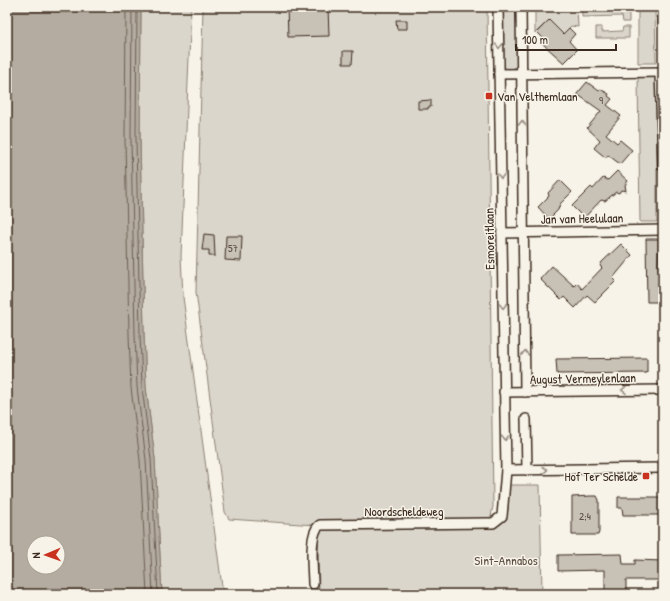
<svg xmlns="http://www.w3.org/2000/svg" width="670" height="601" font-family="'Patrick Hand',sans-serif">
<style>
.green{fill:#dbd6cb;stroke:#8b8074}
.water{fill:#b4aca0;stroke:#84786c;fill-rule:evenodd}
.lines{fill:none;stroke-linecap:round;stroke-linejoin:round}
.shore{stroke:#6b5e52;stroke-width:1}
.building{fill:#c8c1b6;stroke:#3b2a1e}
.minor-casing{stroke:#3b2a1e;stroke-width:12}
.minor{stroke:#f7f3e8;stroke-width:9}
.oneway{stroke:#998e83}
.poi-dot{fill:#c8321e;stroke:#f7f3e8;stroke-width:1.5}
.labels{text-anchor:middle;stroke-width:3;stroke-linejoin:round;paint-order:stroke}
.number-label{font-size:11px;fill:#5e5044}
.poi-label{font-size:13px;fill:#3b2a1e;stroke:#f7f3e8;text-anchor:start}
.street-label{font-size:13px;fill:#3b2a1e;stroke:#f7f3e8}
.park-label{font-size:13px;fill:#5b4c41;stroke:#f7f3e8}
</style>
<rect width="100%" height="100%" fill="#f7f3e8"/>
<filter id="ink" filterUnits="userSpaceOnUse"><feTurbulence type="fractalNoise" baseFrequency=".025" numOctaves="2"/><feDisplacementMap in="SourceGraphic" scale="8" xChannelSelector="R" yChannelSelector="G"/><feConvolveMatrix kernelMatrix="1 2 1 2 8 2 1 2 1" color-interpolation-filters="sRGB"/></filter>
<g filter="url(#ink)">
<g class="green">
<path d="M141 7H191L181 256 183 297 223 594H162L155 459 146 387 144 333 140 138Z"/>
<path d="M203 7H487L493 506 491 517 486 520 315 525 229 519 225 512 196 292Z"/>
<path d="M502 7H516L517 65 513 69H507L503 67Z"/>
<path d="M535 7H577L578 27 571 26 563 34 549 20 535 33Z"/>
<path d="M638 7H655L656 63H638Z"/>
<path d="M582 10H629V22H623L622 16 582 17Z"/>
<path d="M596 27H602V32L622 31 623 27H629V38H596Z"/>
<path d="M638 76H657V222H640Z"/>
<path d="M508 485H540L542 594H319L318 540 320 533 323 530 496 527C512 519 508 500 508 485Z"/>
</g>
<path class="water" d="M7 7H141L140 138 144 333 146 387 155 459 162 594H7ZM34 543H58V567H34Z"/>
<g class="lines">
<g class="shore">
<path d="M126 7 125 139 129 334 131 388 140 460 147 594"/>
<path d="M132 7 131 139 135 334 137 387 146 460 153 594"/>
<path d="M137 7 136 139 140 334 142 387 151 459 158 594"/>
</g>
</g>
<g class="building">
<path d="M287 7H328L329 36 288 37Z"/>
<rect x="658" y="15" width="5" height="9"/>
<path d="M396 20H407V29H397Z"/>
<path d="M549 20 563 34 569 28 575 34 569 41 577 50 564 63 543 44 546 41 537 32Z"/>
<path d="M343 51H353L352 64H343Z"/>
<path d="M587 82 599 91 600 89 609 94 608 96 612 99 607 105 621 116 606 134 617 143 620 140 632 150 620 164 608 155 606 158 594 148 600 140 587 128 601 111 577 94Z"/>
<path d="M431 100V107H428V109H418V101Z"/>
<path d="M617 171 628 181 625 185 626 191 621 190 619 193 616 192 605 201 601 200 584 218 572 206 591 187 593 189 603 178 608 180Z"/>
<path d="M560 180 572 192 560 204 558 210 549 219 538 207 549 196 548 193Z"/>
<path d="M204 234 214 235 215 256H209V250H202Z"/>
<path d="M226 236H242L241 261 225 260Z"/>
<path d="M646 239H659L658 266 662 286V298H660V302H647Z"/>
<path d="M621 244 632 255 613 278 616 281 595 302 587 295 575 308 564 297 561 300 540 279 552 266 574 286 577 283 582 289 602 268 600 266 602 262Z"/>
<path d="M647 358V373L557 374 556 359Z"/>
<path d="M591 496H597L599 500V532L598 535H572V497Z"/>
<path d="M618 497H663V515H623L622 508H618Z"/>
<path d="M622 554 623 564H635V560L663 561V580H626V594H605V570L558 571V555Z"/>
</g>
<g class="lines">
<g class="minor-casing">
<g id="minor">
<path d="M521 7 525 392"/>
<path d="M660 72 663 166"/>
<path d="M499 74 663 72"/>
<path d="M502 233 663 230"/>
<path d="M504 392 663 390"/>
<path d="M526 419 527 470"/>
<path d="M506 470 663 468"/>
<path d="M313 584C313 570 308 533 320 525L488 523H493L502 516 506 470 498 7"/>
</g>
</g>
<use href="#minor" class="minor"/>
</g>
<defs><path id="oneway-chevron" d="M-2-3.5L2.5 0L-2 3.5" fill="none" stroke-width="1.6" stroke-linecap="round" stroke-linejoin="round"/></defs>
<g class="oneway">
<use href="#oneway-chevron" transform="translate(499 46) rotate(90)"/>
<use href="#oneway-chevron" transform="translate(522 123) rotate(-91)"/>
<use href="#oneway-chevron" transform="translate(501 176) rotate(89)"/>
<use href="#oneway-chevron" transform="translate(503 306) rotate(89)"/>
<use href="#oneway-chevron" transform="translate(525 353) rotate(-91)"/>
<use href="#oneway-chevron" transform="translate(624 390) rotate(179)"/>
<use href="#oneway-chevron" transform="translate(505 438) rotate(89)"/>
<use href="#oneway-chevron" transform="translate(545 470) rotate(-1)"/>
</g>
</g>
<g class="poi-dot">
<rect x="485" y="92" width="8" height="8" rx="2"/>
<rect x="642" y="472" width="8" height="8" rx="2"/>
</g>
<g class="labels">
<g class="number-label">
<text x="601" y="104">9</text>
<text x="233" y="252">57</text>
<text x="585" y="520">2;4</text>
</g>
<g class="poi-label">
<text x="497" y="101">Van Velthemlaan</text>
<text x="638" y="481" text-anchor="end">Hof Ter Schelde</text>
</g>
<g class="street-label">
<text transform="translate(582 218) rotate(-1)" y="5">Jan van Heelulaan</text>
<text transform="translate(489 239) rotate(-91)" y="5">Esmoreitlaan</text>
<text transform="translate(583 378) rotate(-1)" y="5">August Vermeylenlaan</text>
<text x="404" y="516">Noordscheldeweg</text>
</g>
<g class="park-label">
<text x="506" y="565">Sint-Annabos</text>
</g>
</g>
<rect width="670" height="601" fill="none" stroke="#f7f3e8" stroke-width="24"/>
<rect x="12" y="12" width="646" height="577" fill="none" stroke="#3b2a1e" stroke-width="1.5" filter="url(#ink)"/>
<g transform="translate(46 555) rotate(268)"><circle r="19" fill="#f7f3e8" stroke="#aca397"/>
<path d="M0-3L7 15L0 10L-7 15Z" fill="#c8321e"/>
<text y="-6" font-size="11" font-weight="bold" text-anchor="middle" fill="#3b2a1e">N</text>
</g>
<path d="M516 44v6h100v-6" fill="none" stroke="#3b2a1e" stroke-width="2"/>
<text x="522" y="44" font-size="12" fill="#3b2a1e" stroke="#f7f3e8" stroke-width="3" paint-order="stroke">100 m</text>
</svg>
